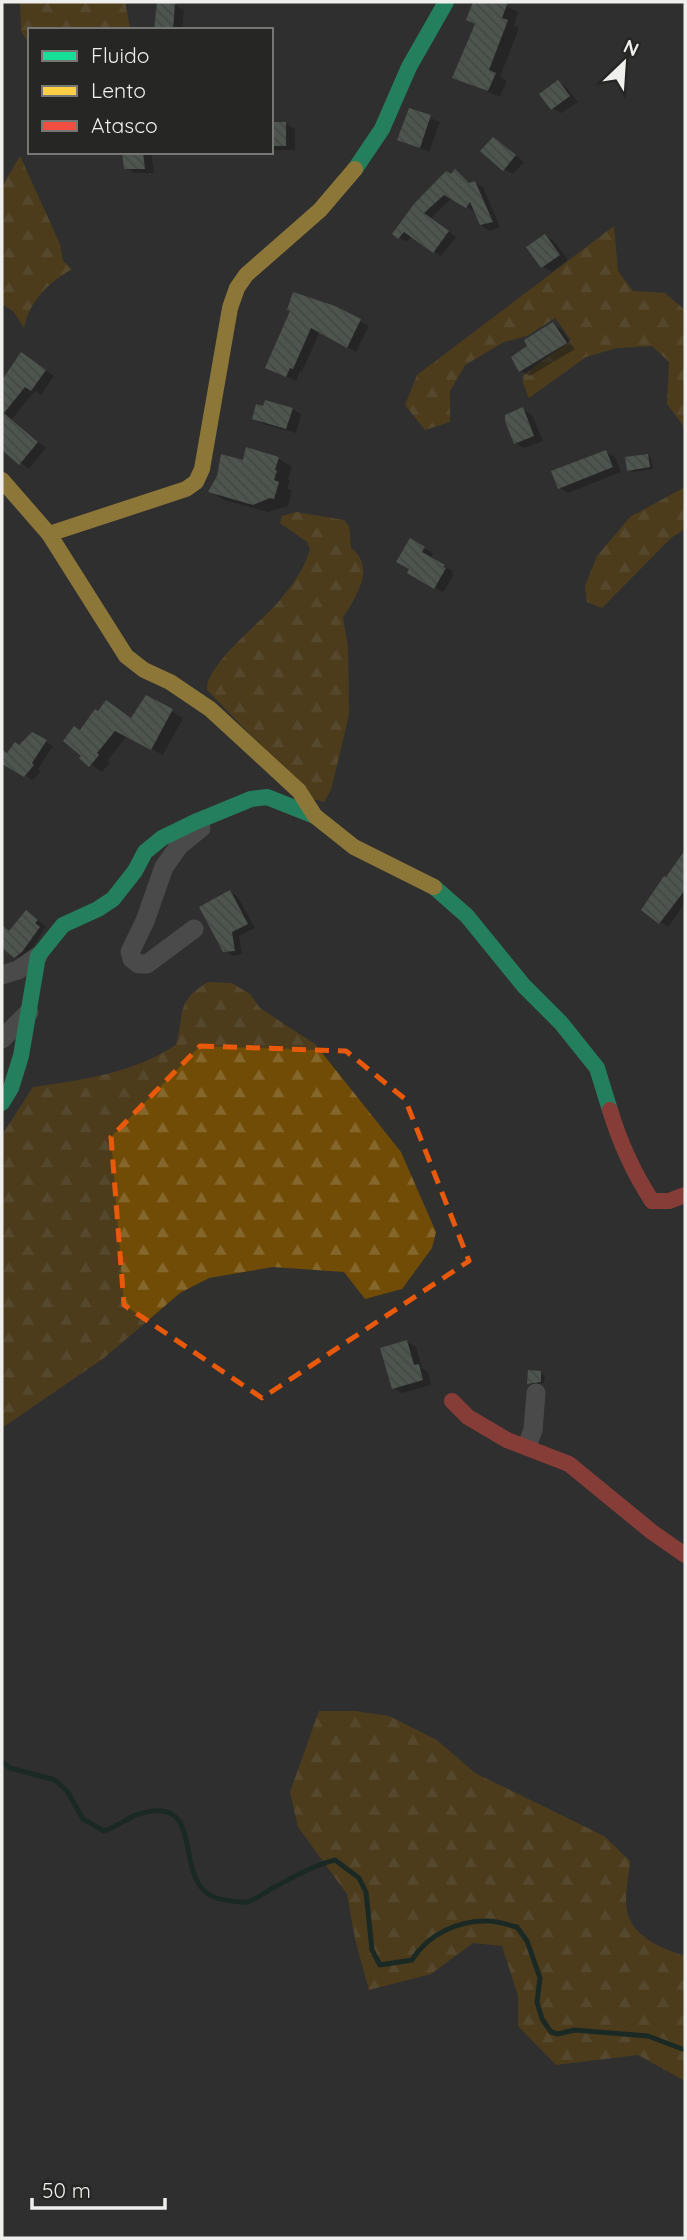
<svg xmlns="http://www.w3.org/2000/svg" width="687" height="2240" font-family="Quicksand,sans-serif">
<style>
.forest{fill:url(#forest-firs)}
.shadow{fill:#0007}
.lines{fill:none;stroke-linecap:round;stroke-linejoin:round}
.stream{stroke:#04221a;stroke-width:5}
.building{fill:url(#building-back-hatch)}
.street{stroke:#6c6c6b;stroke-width:19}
.fast{stroke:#16e098;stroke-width:16}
.slow{stroke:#ffcf43;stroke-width:16}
.jam{stroke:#f24e42;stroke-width:16}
.marked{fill:none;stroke:#e8590c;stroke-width:5;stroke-dasharray:14 9;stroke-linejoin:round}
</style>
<defs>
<pattern id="forest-firs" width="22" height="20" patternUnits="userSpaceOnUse" patternTransform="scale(1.75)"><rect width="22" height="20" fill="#704c06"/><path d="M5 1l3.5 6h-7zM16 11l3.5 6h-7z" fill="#85662b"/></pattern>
<pattern id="building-back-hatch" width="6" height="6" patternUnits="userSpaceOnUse" patternTransform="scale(1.75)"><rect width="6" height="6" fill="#738074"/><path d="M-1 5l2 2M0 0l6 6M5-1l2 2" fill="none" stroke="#606760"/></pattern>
</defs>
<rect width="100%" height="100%" fill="#30302f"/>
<g class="forest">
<path d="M20 2H125L130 27 128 30H30V45L21 31Z"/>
<path d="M20 156 60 244 63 261 72 269C48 283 30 300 24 328L14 312 2 304V186Z"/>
<path d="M614 226 618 271 633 291 665 293 685 310V438L682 424 667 404 669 362 652 346 617 348 586 357 529 398 523 383V375L571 340 555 318 527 336 504 342 465 365 450 391V422L425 430 405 405 417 375Z"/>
<path d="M685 487V529L671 538 602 608 587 602 585 586 597 556 630 517Z"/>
<path d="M296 512 344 520 349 526 351 548C377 568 355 597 343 618L348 647 349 715 331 790 324 802 313 799 207 690C205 665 264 620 280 600 293 584 305 568 310 549L307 542 280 523 282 516Z"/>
<path d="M208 982 232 983 250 994 260 1008 315 1044 401 1152 436 1232 432 1248 402 1289 365 1299 344 1272 273 1267 209 1278 180 1293 104 1358 2 1428V1135L33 1087C83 1080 133 1073 176 1045 185 1013 175 1002 208 982Z"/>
<path d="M319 1711H355L389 1716 437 1740 475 1773 604 1836 630 1861C629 1876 624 1896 627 1911 632 1937 663 1949 685 1956V2081L638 2055 556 2065 518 2026V1996L502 1946 473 1943 431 1974 369 1990 355 1939 347 1894 298 1827 290 1792Z"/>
</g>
<g class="shadow">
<path d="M486 2H497L518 12 514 25 519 28 500 77 507 81 500 97 454 77 476 25 466 19Z"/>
<path d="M175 5 184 10 182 30H156Z"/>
<path d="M558 82 567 88 578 102 561 113 552 108Z"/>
<path d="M410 110 440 122 429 152 399 139Z"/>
<path d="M285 123 295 129V150H271V124Z"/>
<path d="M502 144 524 162 513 174 504 169Z"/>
<path d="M121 152H151L154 173H135L126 168Z"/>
<path d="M455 172 471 184 475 183 483 187 500 227 490 231 482 226 475 209 474 211 452 198 431 218 456 237 441 256 412 236 406 242 399 237Z"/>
<path d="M545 236 554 241 568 260 552 272 542 266Z"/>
<path d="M334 307 369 326 356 352 320 331 302 372 300 371 296 381 267 367Z"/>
<path d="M553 324 562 330 575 349 530 376 521 371 530 347Z"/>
<path d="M22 354 54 376 41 395 35 391 12 419 46 448 29 469 8 453 2 452V383Z"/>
<path d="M292 409 301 414 296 433 263 424 254 418Z"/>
<path d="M523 409 532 415 543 441 524 448 515 443 505 416Z"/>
<path d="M248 449 279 459 292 467 288 479 290 480 287 488 292 491 288 506 268 512 224 500 211 492 219 476 244 462Z"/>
<path d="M606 452 615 457 621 472 568 493 559 487Z"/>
<path d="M647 455 651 458 653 469 633 472 629 469Z"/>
<path d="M411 541 433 553 430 559 453 571 451 573 454 575 443 592 409 573Z"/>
<path d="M147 697 183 718 163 755 127 736 107 761 110 762 102 772 81 758 83 755 81 732 107 702 132 719Z"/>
<path d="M33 734 53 746 38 769 41 771 33 780 2 762V752L8 755Z"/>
<path d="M685 853V903L668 927 643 910Z"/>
<path d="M230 892 238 897 255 928 239 936 242 954 233 956 225 951Z"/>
<path d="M26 912 46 926 24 962 2 946V938L7 931 9 933Z"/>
<path d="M407 1342 416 1347 422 1368 428 1372 431 1385 402 1393 393 1388Z"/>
<path d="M541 1373 545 1375 544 1383 532 1385 529 1383Z"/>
</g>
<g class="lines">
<path class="stream" d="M2 1762 10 1768 55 1780 67 1791 83 1819 104 1831C124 1824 131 1813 153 1811 208 1805 168 1894 226 1900 232 1901 241 1903 247 1902 255 1900 264 1893 271 1889 292 1878 312 1866 335 1860L359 1878 366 1892 372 1950 380 1965 412 1960C428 1934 459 1920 489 1921 498 1921 508 1925 517 1927L527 1941 540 1978 537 2002 542 2019 551 2032 558 2034 574 2030 648 2036 685 2050"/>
</g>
<g class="building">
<path d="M157 2 175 3 173 30H154Z"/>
<path d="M473 2H508L502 18 508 20 489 70 496 73 488 91 452 78 475 24 466 20Z"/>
<path d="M558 80 570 96 551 110 539 94Z"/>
<path d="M409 108 431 115 420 148 397 140Z"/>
<rect x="271" y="122" width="15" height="24"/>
<path d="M493 137 516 155 503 171 480 151Z"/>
<path d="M122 152H143L145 169H124Z"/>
<path d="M455 169 469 183 475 181 493 222 480 225 470 202 466 208 444 195 424 213 449 231 433 253 404 232 398 239 392 234 414 204 446 171 451 174Z"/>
<path d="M545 234 560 255 541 268 526 247Z"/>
<path d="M293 292 335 306 361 319 347 348 311 328 293 369 290 368 286 377 265 368 290 311 287 310Z"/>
<path d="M553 322 567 343 519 372 511 357 527 346 524 340Z"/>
<path d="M21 352 46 370 31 391 25 387 4 413 38 442 19 465 2 450V380Z"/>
<path d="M265 400 293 408 286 429 252 419 256 404 263 406Z"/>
<path d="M523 407 534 436 514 444 505 421V415Z"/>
<path d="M246 447 279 457 275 470 277 471 274 480 279 482 274 499 270 498 253 505 208 492 217 476 221 454 243 460Z"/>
<path d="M606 450 613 467 558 489 551 471Z"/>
<path d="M648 454 650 467 627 471 625 457Z"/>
<path d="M410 538 425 547 422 552 445 565 443 567 446 568 434 589 407 573 409 569 396 562Z"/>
<path d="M146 695 173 709 151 750 115 731 97 753 99 755 89 767 79 758 81 756 63 741 74 726 80 730 95 709 98 711 106 700 131 718Z"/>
<path d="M32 732 47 740 32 763 34 765 24 777 2 764V750L7 753 15 742 19 745Z"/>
<path d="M685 850V890L659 924 641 910 664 876 666 877Z"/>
<path d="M230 890 248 924 232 932 235 951 223 952 199 907Z"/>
<path d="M26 910 38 920 35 923 40 927 22 952 14 958 2 948V925L9 931Z"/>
<path d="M407 1340 414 1365 419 1364 423 1380 392 1389 380 1348Z"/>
<path d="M528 1370 541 1371V1382L527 1384Z"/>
</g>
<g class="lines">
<g class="street">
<path d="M194 929 147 964H139L132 959 130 952 145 921 164 867 179 846 201 828"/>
<path d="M2 975 18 970 38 956"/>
<path d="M2 1039 29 1012"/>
<path d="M527 1446 533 1430 536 1393"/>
</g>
<g class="fast">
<path d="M355 169 382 129 409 67 446 2"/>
<path d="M434 887 467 916 524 986 561 1023 597 1068 610 1110"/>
<path d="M2 1103 11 1088 21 1056 38 956 63 925 98 909 113 899 135 871 145 852 162 838 195 822 251 799 267 797 315 816"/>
</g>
<g class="slow">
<path d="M2 480 49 534 126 656 144 670 170 682 210 709 299 791 315 816 354 847 434 887"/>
<path d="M49 534 186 489 196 482 202 469 230 308 237 288 246 275 320 210 355 169"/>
</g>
<g class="jam">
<path d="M610 1110C620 1143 633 1172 652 1201H669L685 1195"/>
<path d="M452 1401 468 1417 507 1440 569 1464 652 1532 685 1555"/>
</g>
</g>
<path d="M0 0H687V2240H0ZM200 1046 346 1051 405 1099 469 1261 262 1398 124 1305 111 1137Z" fill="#30302f" fill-opacity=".55" fill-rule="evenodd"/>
<path class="marked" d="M200 1046 346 1051 405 1099 469 1261 262 1398 124 1305 111 1137Z"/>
<rect width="687" height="2240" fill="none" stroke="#eff0ee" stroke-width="7"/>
<rect x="28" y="28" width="245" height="126" fill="#262724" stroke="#767775" stroke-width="2"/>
<rect x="42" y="51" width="35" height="10" fill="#16e098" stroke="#767775" stroke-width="2"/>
<text x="91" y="63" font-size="21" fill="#eff0ee">Fluido</text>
<rect x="42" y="86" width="35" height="10" fill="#ffcf43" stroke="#767775" stroke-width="2"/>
<text x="91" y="98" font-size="21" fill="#eff0ee">Lento</text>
<rect x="42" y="121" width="35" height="10" fill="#f24e42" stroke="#767775" stroke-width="2"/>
<text x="91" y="133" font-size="21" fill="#eff0ee">Atasco</text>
<g transform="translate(624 63) rotate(25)" stroke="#262724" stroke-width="5" paint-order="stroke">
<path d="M0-5L12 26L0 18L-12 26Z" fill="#eff0ee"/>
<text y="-10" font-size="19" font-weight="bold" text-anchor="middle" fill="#eff0ee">N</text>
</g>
<path d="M32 2198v10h133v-10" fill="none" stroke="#eff0ee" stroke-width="3.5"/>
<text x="42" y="2198" font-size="21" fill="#eff0ee" stroke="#262724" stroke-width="5" paint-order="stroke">50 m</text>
</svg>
